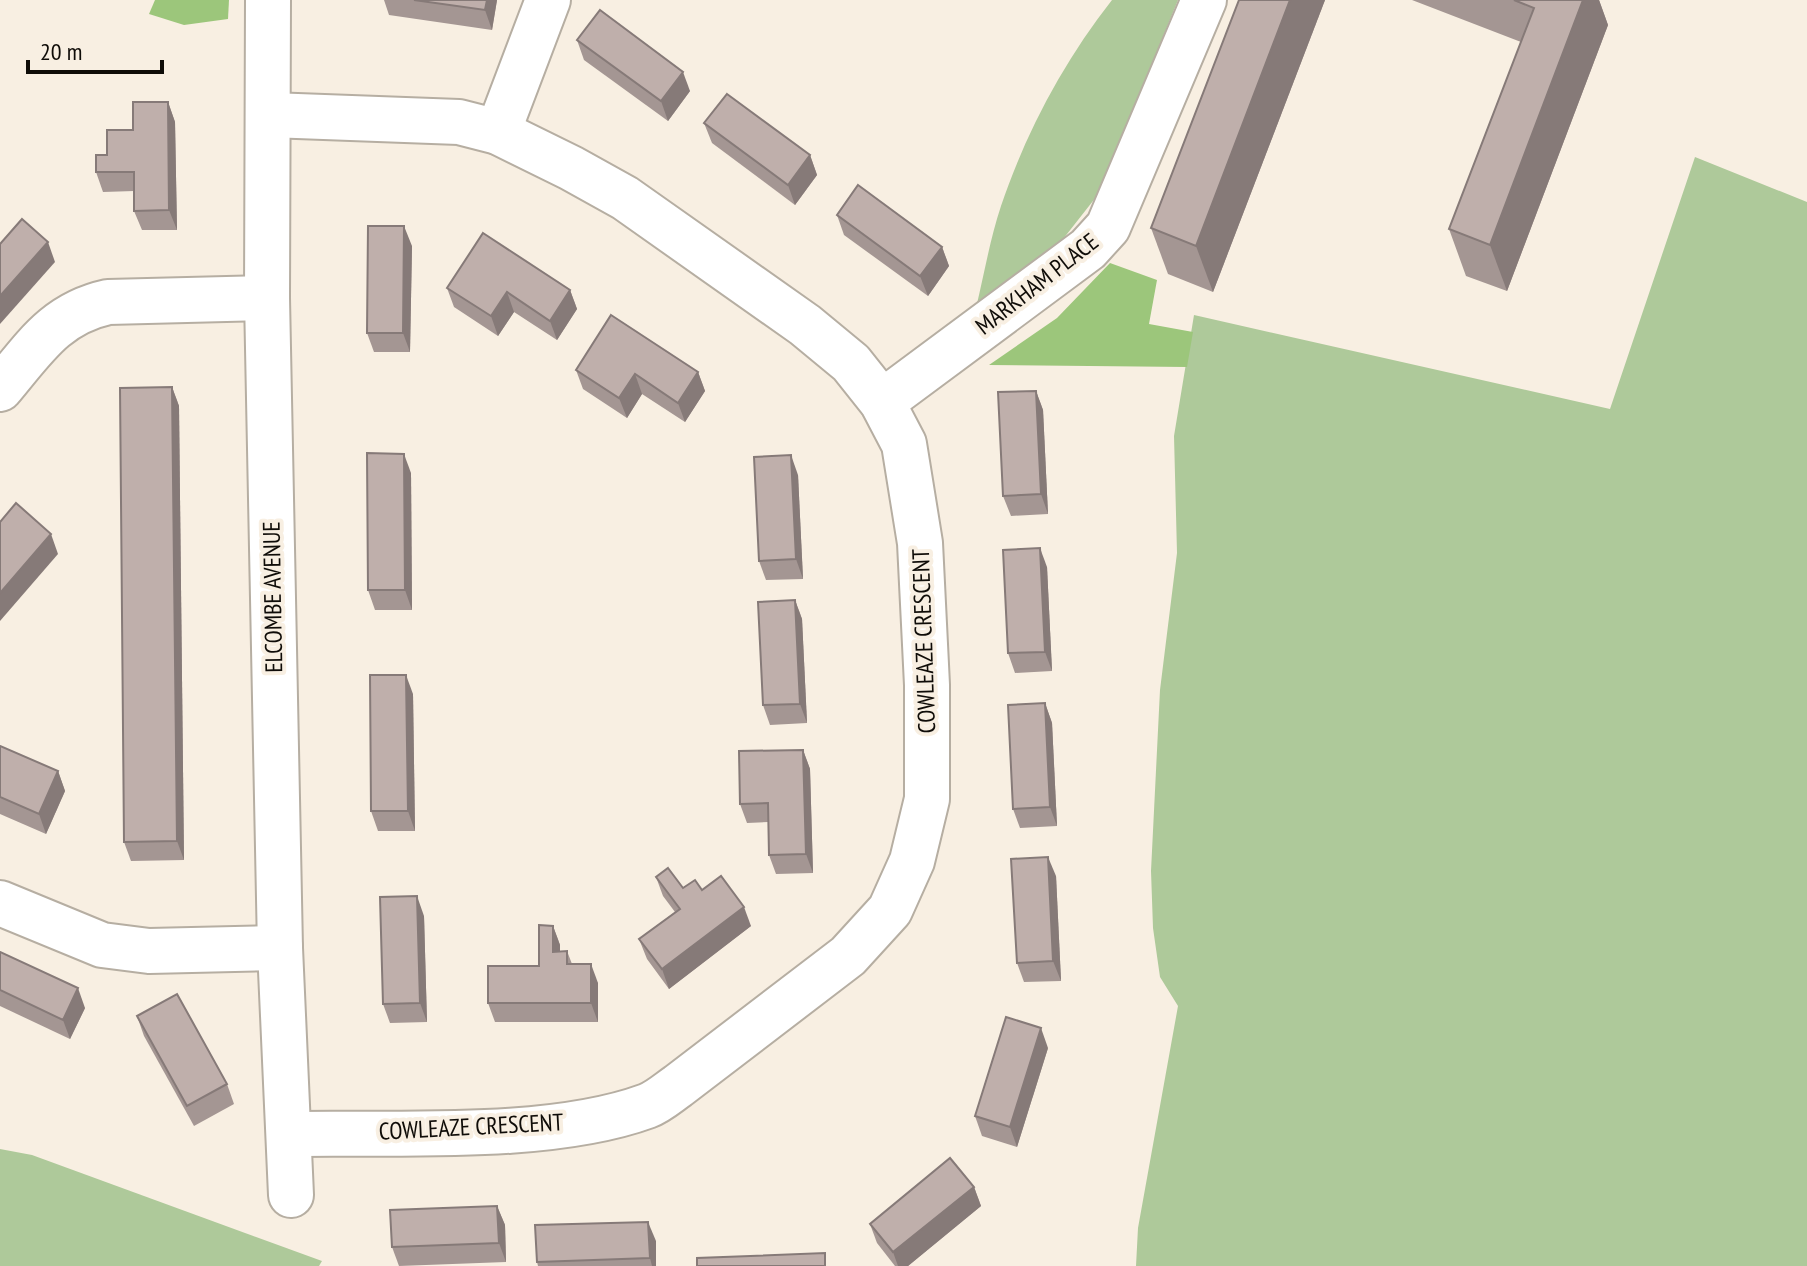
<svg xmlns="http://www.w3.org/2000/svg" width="1807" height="1266" font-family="'PT Sans Narrow',sans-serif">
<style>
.green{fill:#aec99a}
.forest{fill:#9cc67b}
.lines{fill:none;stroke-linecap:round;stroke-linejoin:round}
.minor-casing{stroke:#b6aea2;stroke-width:48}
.minor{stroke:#fff;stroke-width:44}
.wall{fill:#a49693}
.shaded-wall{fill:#867a78}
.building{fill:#bfafab;stroke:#867a78;stroke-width:2}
.labels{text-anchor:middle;stroke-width:8;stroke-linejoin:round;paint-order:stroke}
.street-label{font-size:24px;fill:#0f0c08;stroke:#f8efe2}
</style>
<rect width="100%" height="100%" fill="#f8efe2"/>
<g class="green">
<path d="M1112 0H1178L1100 192 1056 248 976 308C984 275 990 239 1001 206 1026 132 1064 61 1112 0Z"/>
<path d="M1695 157 1807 202V1266H1136L1138 1228 1178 1006 1160 977 1153 928 1151 871 1160 690 1177 553 1174 436 1194 315 1610 409Z"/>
<path d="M0 1149 32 1155 322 1261 319 1266H0Z"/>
</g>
<g class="forest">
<path d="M155 0H229L228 19 184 25 149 14Z"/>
<path d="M1110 263 1157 280 1149 324 1193 332 1187 367 989 365 1057 318Z"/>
</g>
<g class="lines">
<g class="minor-casing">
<g id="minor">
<path d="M268 0 267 298 280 948 291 1195"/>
<path d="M270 115 459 122 498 132 571 168 625 198 805 325 851 363 882 402 904 444 920 543 927 685V799L912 861 890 910 848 956 678 1086C668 1093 658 1102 647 1106 549 1142 396 1132 291 1134"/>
<path d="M498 132 548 0"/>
<path d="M0 389C34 349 54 314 108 302L267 298"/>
<path d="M882 402 1088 249 1108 227 1204 0"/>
<path d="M0 903 102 945 149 951 280 948"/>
</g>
</g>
<use href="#minor" class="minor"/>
</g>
<g class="wall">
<path d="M384 0H497L492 30 389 15Z"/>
<path d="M1239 0H1325L1213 292 1168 274 1151 228Z"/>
<path d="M1412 0H1599L1608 25 1507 291 1466 276 1449 229 1521 42Z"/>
<path d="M577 40 690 91 668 121 584 60Z"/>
<path d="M168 102 175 122 177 230H142L134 211V191L103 192 96 172 107 155 133 130Z"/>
<path d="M704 123 810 155 817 175 795 205 712 143Z"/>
<path d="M837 215 942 247 949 266 928 296 844 235Z"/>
<path d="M412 246 410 352H374L367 333Z"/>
<path d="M447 288 570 290 577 309 557 340 514 312 498 336 454 307Z"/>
<path d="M576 370 698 372 705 391 685 422 642 394 627 418 583 389Z"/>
<path d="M172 387 179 406 184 860 131 861 124 842Z"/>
<path d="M1036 391 1043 410 1048 514 1011 516 1003 496Z"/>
<path d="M411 473 412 610H375L368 590Z"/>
<path d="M798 475 803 579 766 580 759 561Z"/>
<path d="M1047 567 1052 671 1015 673 1008 653Z"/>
<path d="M795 600 802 619 807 723 770 725 763 705Z"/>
<path d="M413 694 415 831H378L371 811Z"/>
<path d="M1045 703 1052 723 1057 826 1020 828 1013 809Z"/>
<path d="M0 746 58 771 65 791 46 834 0 814Z"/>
<path d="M803 750 810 769 813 873 776 874 769 855 768 822 747 823 740 804Z"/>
<path d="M1056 876 1061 981 1024 982 1017 963Z"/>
<path d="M656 877 683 888 702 890 751 926 669 989 647 959 639 939 675 912 663 896Z"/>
<path d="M424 916 427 1022 390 1023 383 1004Z"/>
<path d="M553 926 560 945V951H567L572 964 598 983V1022H495L488 1003 539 966Z"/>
<path d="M0 952 85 1008 70 1039 0 1006Z"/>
<path d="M137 1016 227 1084 234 1104 194 1126 144 1036Z"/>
<path d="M1048 1048 1017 1147 982 1136 975 1116Z"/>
<path d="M974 1187 981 1206 908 1266H895L877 1243 870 1224Z"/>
<path d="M497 1206 505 1225 506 1262 399 1266 392 1247Z"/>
<path d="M656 1241V1266H538L537 1262Z"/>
</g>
<g class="shaded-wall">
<path d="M487 0H497L492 30 485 10Z"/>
<path d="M1290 0H1325L1213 292 1196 246Z"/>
<path d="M1583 0H1599L1608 25 1507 291 1490 245Z"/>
<path d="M683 72 690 91 668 121 661 101Z"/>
<path d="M168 102 175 122 177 230 169 210Z"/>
<path d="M810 155 817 175 795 205 788 185Z"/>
<path d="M404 226 412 246 410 352 403 333Z"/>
<path d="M48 242 55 262 0 324V296Z"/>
<path d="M942 247 949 266 928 296 920 276Z"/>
<path d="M570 290 577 309 557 340 550 321Z"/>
<path d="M507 292 514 312 498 336 491 316Z"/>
<path d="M698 372 705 391 685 422 678 403Z"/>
<path d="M635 374 642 394 627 418 619 398Z"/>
<path d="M172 387 179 406 184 860 177 841Z"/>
<path d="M1036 391 1043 410 1048 514 1041 494Z"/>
<path d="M404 454 411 473 412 610 405 590Z"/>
<path d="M791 455 798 475 803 579 796 559Z"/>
<path d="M51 534 58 554 0 621V593Z"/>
<path d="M1040 548 1047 567 1052 671 1045 652Z"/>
<path d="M795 600 802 619 807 723 800 704Z"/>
<path d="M406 675 413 694 415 831 408 811Z"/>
<path d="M1045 703 1052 723 1057 826 1050 807Z"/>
<path d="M803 750 810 769 813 873 806 854Z"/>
<path d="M58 771 65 791 46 834 39 814Z"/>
<path d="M1048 857 1056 876 1061 981 1053 961Z"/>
<path d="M417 896 424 916 427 1022 420 1003Z"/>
<path d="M744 907 751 926 669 989 662 969Z"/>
<path d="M553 926 560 945V971L553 952Z"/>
<path d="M591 964 598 983V1022L591 1003Z"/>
<path d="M78 988 85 1008 70 1039 63 1020Z"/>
<path d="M1041 1028 1048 1048 1017 1147 1010 1127Z"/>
<path d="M974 1187 981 1206 908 1266H898L893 1252Z"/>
<path d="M497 1206 505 1225 506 1262 499 1243Z"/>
<path d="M648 1222 656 1241V1266H652L650 1258Z"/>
</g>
<g class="building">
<path d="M414 0H487L485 10Z"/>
<path d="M1239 0H1290L1196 246 1151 228Z"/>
<path d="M1514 0H1583L1490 245 1449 229 1534 8Z"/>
<path d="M600 10 683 72 661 101 577 40Z"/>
<path d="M727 94 810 155 788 185 704 123Z"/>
<path d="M133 102H168L169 210 134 211V172H96V155H107V130H133Z"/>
<path d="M858 185 942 247 920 276 837 215Z"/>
<path d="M22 219 48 242 0 296V244Z"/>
<path d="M368 226H404L403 333H367Z"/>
<path d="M483 233 570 290 550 321 507 292 491 316 447 288Z"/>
<path d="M611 315 698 372 678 403 635 374 619 398 576 370Z"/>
<path d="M172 387 177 841 124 842 120 388Z"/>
<path d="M1036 391 1041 494 1003 496 998 392Z"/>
<path d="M367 453 404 454 405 590H368Z"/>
<path d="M791 455 796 559 759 561 754 457Z"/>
<path d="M16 503 51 534 0 593V522Z"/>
<path d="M1040 548 1045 652 1008 653 1003 550Z"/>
<path d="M795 600 800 704 763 705 758 602Z"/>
<path d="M370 675H406L408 811H371Z"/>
<path d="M1045 703 1050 807 1013 809 1008 705Z"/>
<path d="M0 746 58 771 39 814 0 797Z"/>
<path d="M803 750 806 854 769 855 768 803 740 804 739 751Z"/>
<path d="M1048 857 1053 961 1017 963 1011 859Z"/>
<path d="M668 868 683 888 695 880 702 890 721 876 744 907 662 969 639 939 680 909 656 877Z"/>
<path d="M417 896 420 1003 383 1004 380 897Z"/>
<path d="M539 925 553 926V952L567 951V964H591V1003H488V966H539Z"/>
<path d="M0 952 78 988 63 1020 0 990Z"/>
<path d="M177 994 227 1084 187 1106 137 1016Z"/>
<path d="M1006 1017 1041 1028 1010 1127 975 1116Z"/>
<path d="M950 1158 974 1187 893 1252 870 1224Z"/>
<path d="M497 1206 499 1243 392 1247 390 1210Z"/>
<path d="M648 1222 650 1258 537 1262 535 1225Z"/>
<path d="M825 1253V1266H697V1258Z"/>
</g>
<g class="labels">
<g class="street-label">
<text transform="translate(1037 284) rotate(-38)" y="8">MARKHAM PLACE</text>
<text transform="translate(273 597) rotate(-91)" y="8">ELCOMBE AVENUE</text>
<text transform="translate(924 641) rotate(-92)" y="8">COWLEAZE CRESCENT</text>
<text transform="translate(471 1127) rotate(-3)" y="8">COWLEAZE CRESCENT</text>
</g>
</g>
<path d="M28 60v12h134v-12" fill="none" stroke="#0f0c08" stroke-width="4"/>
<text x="40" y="60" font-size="24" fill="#0f0c08" stroke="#f8efe2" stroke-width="6" paint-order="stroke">20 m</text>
</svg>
